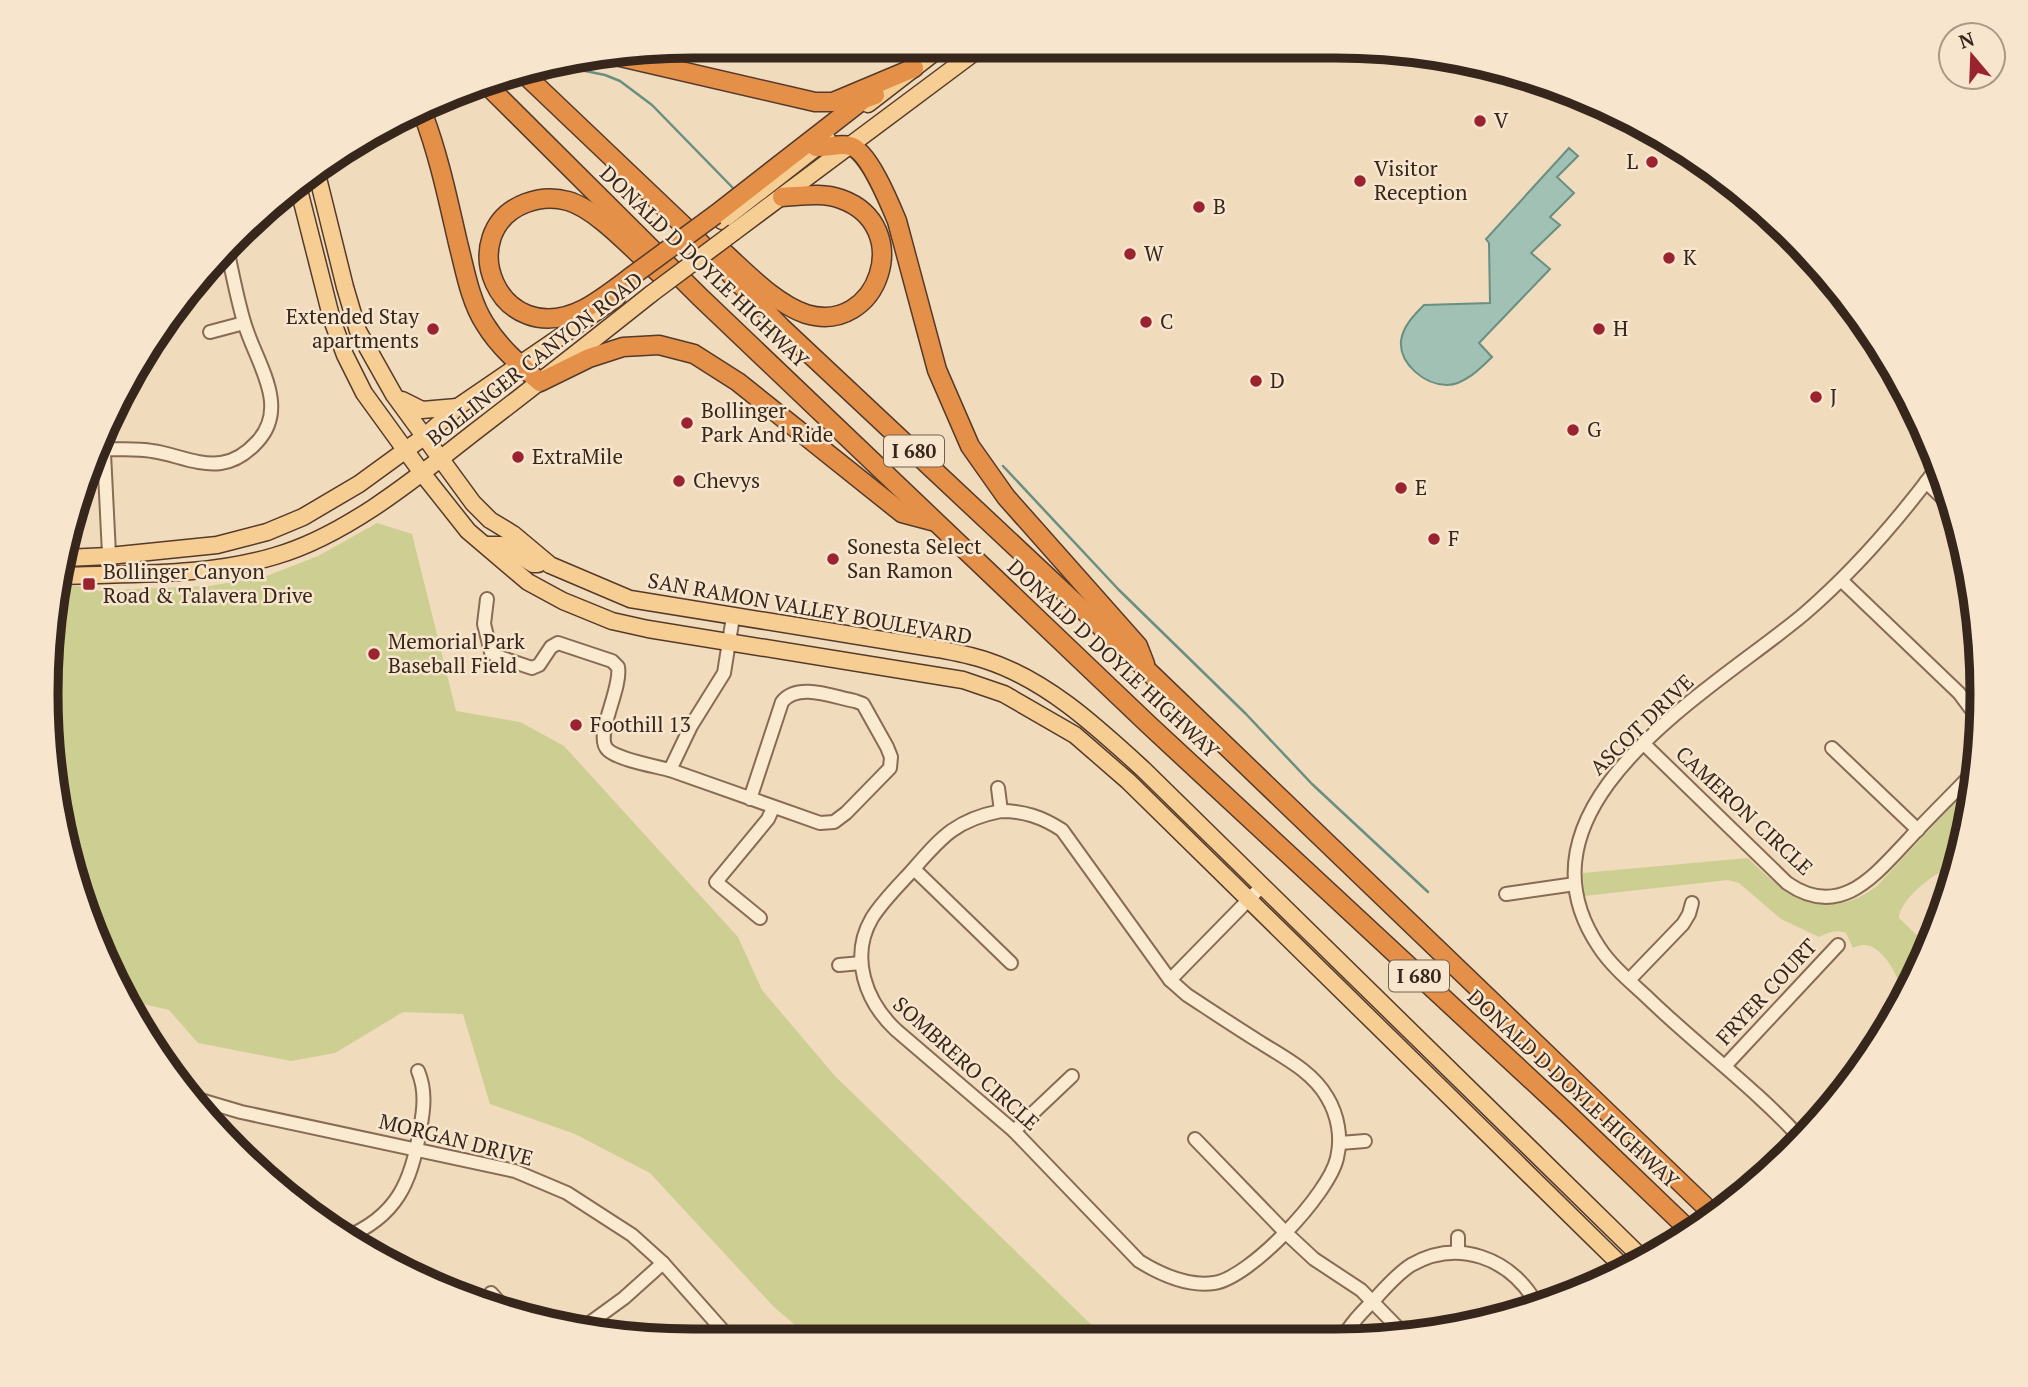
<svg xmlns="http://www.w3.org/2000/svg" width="2028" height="1387" font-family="'PT Serif',serif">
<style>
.green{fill:#cdce91}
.water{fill:#a1c1b4;stroke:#688f81;stroke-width:2}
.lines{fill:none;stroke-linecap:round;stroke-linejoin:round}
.stream{stroke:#688f81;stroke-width:2.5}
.minor-casing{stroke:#886b55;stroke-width:16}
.major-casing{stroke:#553a2a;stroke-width:19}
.highway-casing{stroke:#553a2a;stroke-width:21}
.minor{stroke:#faead0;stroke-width:12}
.major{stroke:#f6cd92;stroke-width:16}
.highway{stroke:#e59048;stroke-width:18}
.major-bridge-casing{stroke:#553a2a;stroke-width:19;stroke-linecap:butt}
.highway-bridge-casing{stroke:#553a2a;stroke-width:21;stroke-linecap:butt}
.major-bridge{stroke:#f6cd92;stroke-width:16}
.highway-bridge{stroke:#e59048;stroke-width:18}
.poi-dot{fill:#9a2330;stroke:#f7e6cd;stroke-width:2.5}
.labels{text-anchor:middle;stroke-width:5;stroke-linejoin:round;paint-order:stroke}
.shield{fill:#f7e6cd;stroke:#716050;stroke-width:2}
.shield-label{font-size:19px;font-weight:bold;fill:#37261b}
.poi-label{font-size:21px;fill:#37261b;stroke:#f7e6cd;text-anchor:start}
.street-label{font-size:21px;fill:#37261b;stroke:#f7e6cd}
.rim{fill:none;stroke:#37261b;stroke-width:9}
</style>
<rect width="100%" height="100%" fill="#f0dbbd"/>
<g class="green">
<path d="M377 523 412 534 456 711 520 722 564 746 738 937 762 990 835 1076 1105 1338 1115 1341H814L774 1307 650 1173 575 1134 490 1104 463 1014 403 1012 335 1053 291 1061 198 1043 169 1010 126 1000 113 980 58 820 51 609 57 586H89L99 591 134 589 209 586 264 577 318 556Z"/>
<path d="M1974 782 1970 820 1956 866C1938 868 1899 900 1899 918L1930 948 1903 997C1900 978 1879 933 1853 948L1846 933C1836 929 1828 932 1819 937L1781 919 1739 883 1728 880 1584 896 1583 873 1748 858C1786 897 1827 924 1877 886Z"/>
</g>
<path class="water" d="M1569 148 1578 156 1557 177 1574 193 1550 217 1560 225 1531 253 1550 269 1479 343 1492 357C1481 368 1464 385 1447 385 1425 385 1399 364 1401 341 1403 326 1414 315 1424 305L1490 303 1489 243 1486 239Z"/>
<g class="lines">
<g class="stream">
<path d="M551 64 605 75 620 81 652 105 733 188"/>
<path d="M1003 466 1119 590 1246 714 1312 784 1428 892"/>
<path d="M1131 1337 1146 1342"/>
</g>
<g class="minor-casing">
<g id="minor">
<path d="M210 332 244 323"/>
<path d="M103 433 110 574"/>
<path d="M103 449C119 450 136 448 152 451 175 454 197 466 221 463 236 461 247 453 257 442 291 406 255 361 244 322 237 298 232 273 227 248"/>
<path d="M1926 482 1952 507"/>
<path d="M1841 580 1959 693 1974 713 1979 730"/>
<path d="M487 599 484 624 491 652 496 656 532 668 539 665 551 647 558 643 612 661 618 667C622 690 593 737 608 750 619 760 655 766 670 770L691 726 724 673 733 617"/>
<path d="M1644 744 1787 883C1840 920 1874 876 1909 839 1928 818 1949 798 1969 777L1976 763"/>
<path d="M1832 748 1918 830"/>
<path d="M670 770 820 823 834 822 846 813 890 768 891 757 887 747 863 704 855 701C833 697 798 682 782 702L750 799"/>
<path d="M998 788 1001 811"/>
<path d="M1001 811C1024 811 1042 817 1062 830L1170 980 1187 995C1210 1010 1234 1026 1258 1041 1283 1057 1312 1071 1327 1097 1338 1115 1342 1138 1337 1158 1329 1194 1250 1278 1214 1283 1187 1287 1160 1274 1139 1261L1014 1131 896 1030C866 1002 849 957 872 918 882 902 897 887 910 873 940 839 954 820 1001 811Z"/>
<path d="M914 869 1011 963"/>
<path d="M1506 894 1575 884"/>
<path d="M760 918 716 882 768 819 773 808"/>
<path d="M839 965 861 963"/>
<path d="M1170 980 1263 885"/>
<path d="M1629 980 1683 924 1689 914 1692 903"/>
<path d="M1725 1066 1838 945"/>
<path d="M197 1099 241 1112 515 1171 567 1193 632 1235 663 1263 733 1342"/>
<path d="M1014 1131 1072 1076"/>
<path d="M1195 1139 1285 1232 1314 1259 1361 1290 1405 1335"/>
<path d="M1802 1140C1756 1089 1700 1048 1650 1000 1632 983 1612 967 1599 947 1503 804 1715 689 1804 614 1855 570 1899 519 1939 465"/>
<path d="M1340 1143 1365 1141"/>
<path d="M344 1238C397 1217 412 1181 420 1129 424 1109 426 1090 418 1071"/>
<path d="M1458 1252V1237"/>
<path d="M491 1293 507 1311"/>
<path d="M580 1330 624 1298 663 1263"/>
<path d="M1341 1341C1350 1324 1362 1312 1375 1299 1386 1287 1397 1274 1411 1265 1458 1238 1510 1258 1536 1303"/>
</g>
</g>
<g class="major-casing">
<g id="major">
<path d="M868 104 943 46"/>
<path d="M316 170 345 287 358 331 394 395 473 503 490 520 513 534 550 565 630 599 938 649C954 652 970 655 985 660 1047 680 1097 727 1144 770L1643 1259"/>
<path d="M298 186 332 320 345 355 364 393 422 473 468 531 528 582 563 601 612 621 648 629 963 680 1004 694 1075 735 1128 781 1627 1271"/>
<path d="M722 221 827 139"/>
<path d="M734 232 983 46"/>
<path d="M402 400 422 410 457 407"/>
<path d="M485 545H502L533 564H538L542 559"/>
<path d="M65 558 109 556 217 545 267 532 303 517 359 484 425 436 459 406 617 298"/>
<path d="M60 576C132 573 205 577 275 556 345 536 415 479 472 434 532 388 592 341 651 294"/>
</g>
</g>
<g class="highway-casing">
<g id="highway">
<path d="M616 56 815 102H833L914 68"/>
<path d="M520 70 685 227 781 327 1147 670 1710 1211"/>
<path d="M487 85 700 297 1149 725 1566 1112 1687 1228"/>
<path d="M423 114C439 156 448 200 458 243 465 270 470 301 485 324 499 347 520 365 540 382L589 358 623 347 659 345 694 354 738 382 902 513 932 521"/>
<path d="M816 147C827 148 841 143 850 146 868 150 890 204 897 221L937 370 970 446 1006 497 1138 646 1145 664"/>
<path d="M715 215 864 99 875 95"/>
<path d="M721 250C746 272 774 303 806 314 878 336 916 226 841 199 822 192 802 196 782 197"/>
<path d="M632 276C617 287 601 300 584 309 497 353 452 231 526 203 539 198 554 197 568 201 597 209 635 252 659 273"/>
</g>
</g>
<use href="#minor" class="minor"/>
<use href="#major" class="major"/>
<use href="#highway" class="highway"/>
<g class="major-bridge-casing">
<path id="major-bridge" d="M651 294 734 232"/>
</g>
<g class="highway-bridge-casing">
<path id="highway-bridge" d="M632 276 715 215"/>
</g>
<use href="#major-bridge" class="major-bridge"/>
<use href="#highway-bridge" class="highway-bridge"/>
</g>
<g class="poi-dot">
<circle cx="1480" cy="121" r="7"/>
<circle cx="1652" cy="162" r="7"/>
<circle cx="1360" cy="181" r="7"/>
<circle cx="1199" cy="207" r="7"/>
<circle cx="1130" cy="254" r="7"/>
<circle cx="1669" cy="258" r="7"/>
<circle cx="1146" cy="322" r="7"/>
<circle cx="433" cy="329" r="7"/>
<circle cx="1599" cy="329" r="7"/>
<circle cx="1256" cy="381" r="7"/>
<circle cx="1816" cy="397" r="7"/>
<circle cx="687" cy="423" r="7"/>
<circle cx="1573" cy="430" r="7"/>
<circle cx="518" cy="457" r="7"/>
<circle cx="679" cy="481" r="7"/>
<circle cx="1401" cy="488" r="7"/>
<circle cx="1434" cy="539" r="7"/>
<circle cx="833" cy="559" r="7"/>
<rect x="82" y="577" width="14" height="14" rx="3.5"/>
<circle cx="374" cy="654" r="7"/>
<circle cx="576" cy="725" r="7"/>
</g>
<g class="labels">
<g class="shield">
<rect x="884" y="435.5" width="60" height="31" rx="5"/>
<rect x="1389" y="960.5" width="60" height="31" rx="5"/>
</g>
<g class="shield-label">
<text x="914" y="458">I 680</text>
<text x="1419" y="983">I 680</text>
</g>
<g class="poi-label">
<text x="1494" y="128">V</text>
<text x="1638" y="169" text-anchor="end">L</text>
<text x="1374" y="176">Visitor<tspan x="1374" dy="24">Reception</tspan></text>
<text x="1213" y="214">B</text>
<text x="1144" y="261">W</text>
<text x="1683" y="265">K</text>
<text x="419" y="324" text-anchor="end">Extended Stay<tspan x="419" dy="24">apartments</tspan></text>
<text x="1160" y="329">C</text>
<text x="1613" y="336">H</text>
<text x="1270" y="388">D</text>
<text x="1830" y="404">J</text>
<text x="701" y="418">Bollinger<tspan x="701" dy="24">Park And Ride</tspan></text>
<text x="1587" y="437">G</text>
<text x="532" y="464">ExtraMile</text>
<text x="693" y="488">Chevys</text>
<text x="1415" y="495">E</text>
<text x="1448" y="546">F</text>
<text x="847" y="554">Sonesta Select<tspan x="847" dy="24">San Ramon</tspan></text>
<text x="103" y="579">Bollinger Canyon<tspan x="103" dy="24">Road &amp; Talavera Drive</tspan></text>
<text x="388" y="649">Memorial Park<tspan x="388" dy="24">Baseball Field</tspan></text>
<text x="590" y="732">Foothill 13</text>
</g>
<g class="street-label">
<text transform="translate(704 267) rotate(44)" y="7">DONALD D DOYLE HIGHWAY</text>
<text transform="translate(535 359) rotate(-38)" y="7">BOLLINGER CANYON ROAD</text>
<text transform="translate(810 609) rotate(10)" y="7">SAN RAMON VALLEY BOULEVARD</text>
<text transform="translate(1113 659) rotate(43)" y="7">DONALD D DOYLE HIGHWAY</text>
<text transform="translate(1642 725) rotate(-44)" y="7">ASCOT DRIVE</text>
<text transform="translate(1744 811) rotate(43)" y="7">CAMERON CIRCLE</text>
<text transform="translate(1767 992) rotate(-47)" y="7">FRYER COURT</text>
<text transform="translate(966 1064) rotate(42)" y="7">SOMBRERO CIRCLE</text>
<text transform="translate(1573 1089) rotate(43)" y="7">DONALD D DOYLE HIGHWAY</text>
<text transform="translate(456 1140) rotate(14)" y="7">MORGAN DRIVE</text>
</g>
</g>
<path d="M0 0H2028V1387H0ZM693 58H1335A635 635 0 0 1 1970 693V694A635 635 0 0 1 1335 1329H693A635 635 0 0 1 58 694V693A635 635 0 0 1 693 58Z" fill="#f7e6cd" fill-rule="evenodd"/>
<path class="rim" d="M693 58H1335A635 635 0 0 1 1970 693V694A635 635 0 0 1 1335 1329H693A635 635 0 0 1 58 694V693A635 635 0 0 1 693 58Z"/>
<g transform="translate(1972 56) rotate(341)"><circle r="33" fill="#f7e6cd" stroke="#aa9986" stroke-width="2"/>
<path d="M0-5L12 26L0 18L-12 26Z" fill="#9a2330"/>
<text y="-10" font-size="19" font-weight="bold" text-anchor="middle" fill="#37261b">N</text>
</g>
</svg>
